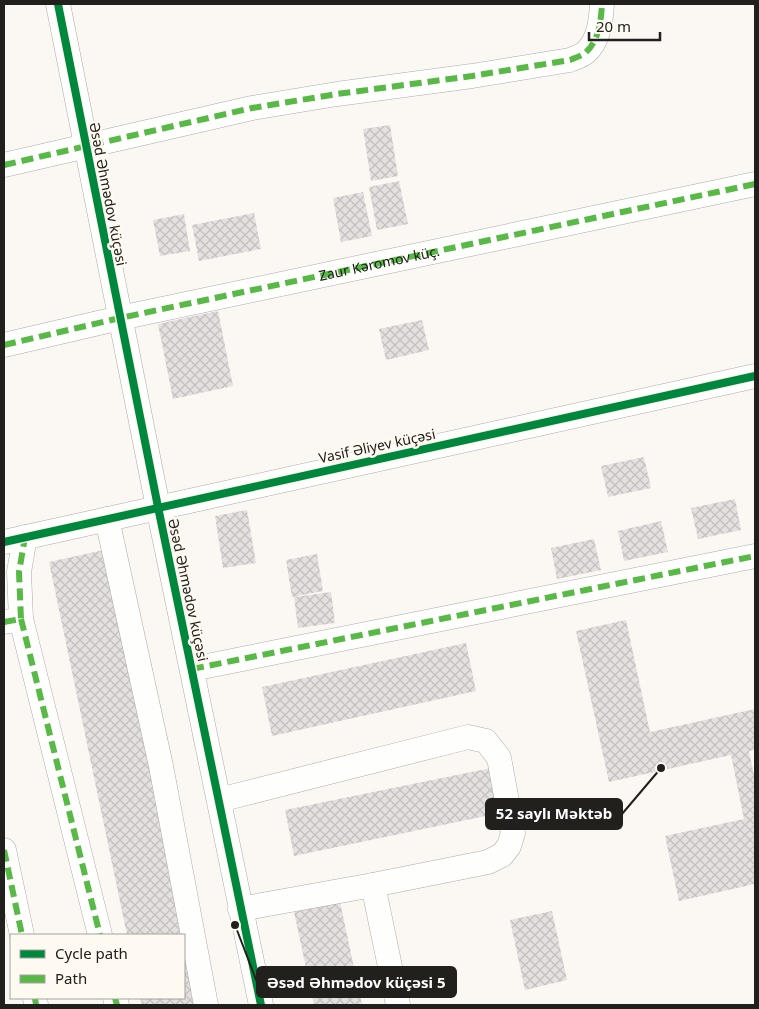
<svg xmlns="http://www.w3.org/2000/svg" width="759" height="1009" font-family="'Noto Sans',sans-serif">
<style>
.building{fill:url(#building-cross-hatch)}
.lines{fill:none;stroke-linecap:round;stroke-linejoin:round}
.minor-casing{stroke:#adaba8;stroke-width:25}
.minor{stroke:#fefefd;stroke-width:24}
.quiet{stroke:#58b947;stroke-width:6;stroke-dasharray:12 6;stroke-linecap:butt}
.cycleway-casing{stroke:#fef9f1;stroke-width:11}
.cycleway{stroke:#00873e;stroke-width:8}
.labels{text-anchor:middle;stroke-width:5;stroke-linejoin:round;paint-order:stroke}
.street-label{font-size:14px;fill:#22201c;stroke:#fef9f1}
.leader{fill:none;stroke:#22201c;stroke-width:2}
.callout-dot{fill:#22201c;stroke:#fef9f1;stroke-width:2}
.callout{fill:#22201c;stroke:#22201c;stroke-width:2}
.callout-label{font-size:15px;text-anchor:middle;font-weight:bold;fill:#fff}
</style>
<defs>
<pattern id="building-cross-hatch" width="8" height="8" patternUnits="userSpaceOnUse" patternTransform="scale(1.25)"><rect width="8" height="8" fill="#e4e0e0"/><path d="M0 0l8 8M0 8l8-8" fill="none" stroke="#c3c0c0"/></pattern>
</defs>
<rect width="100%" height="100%" fill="#fbf8f4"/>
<g class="building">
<path d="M390 125 398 176 371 181 363 129Z"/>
<path d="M399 181 408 224 377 230 369 187Z"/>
<path d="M363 192 372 236 341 242 333 198Z"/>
<path d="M254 213 261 249 199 261 192 225Z"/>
<path d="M184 214 190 251 160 256 153 220Z"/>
<path d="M218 311 233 386 173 399 158 324Z"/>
<path d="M422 320 429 350 386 360 379 329Z"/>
<path d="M644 457 651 488 608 497 601 466Z"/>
<path d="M735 499 741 530 698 539 691 508Z"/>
<path d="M247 510 256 563 223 568 215 516Z"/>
<path d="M661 521 668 552 624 561 618 531Z"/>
<path d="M594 539 601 570 557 579 551 548Z"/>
<path d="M104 550 185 935H127L49 562Z"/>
<path d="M317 554 323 591 292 597 286 560Z"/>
<path d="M331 592 335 623 298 628 294 597Z"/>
<path d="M626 620 650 732 755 709V750L749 751 755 780V884L679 901 665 836 744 819 731 755 609 782 576 631Z"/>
<path d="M466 643 476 691 272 736 262 687Z"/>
<path d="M491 768 500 813 294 856 285 810Z"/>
<path d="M340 902 362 1005H314L294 912Z"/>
<path d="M552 911 567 980 525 990 510 920Z"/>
<path d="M184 936 199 1005H142L140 998H184Z"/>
</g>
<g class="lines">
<g class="minor-casing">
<g id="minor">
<path d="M58 4 158 507 261 1005"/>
<path d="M4 165 252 108 337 94 472 76 570 60C575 58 581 56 585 53 599 41 601 21 602 4"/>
<path d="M4 345 120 318 755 184"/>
<path d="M107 519 161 766 206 1005"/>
<path d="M4 542 755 376"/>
<path d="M21 619 100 935"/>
<path d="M4 622 21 619 19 572 25 537"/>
<path d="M192 669 755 556"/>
<path d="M219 800 468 737 486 741 499 758 513 833 509 846 502 855 488 862 373 885"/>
<path d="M4 850 22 935"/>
<path d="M240 909 373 885 398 1005"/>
<path d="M35 998 36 1005"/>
<path d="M115 998 117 1005"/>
</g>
</g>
<use href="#minor" class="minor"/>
<g class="quiet">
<path d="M4 165 252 108 337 94 472 76 570 60C575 58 581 56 585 53 599 41 601 21 602 4"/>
<path id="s1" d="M4 345 120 318 755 184"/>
<path d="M21 619 100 935"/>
<path d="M4 622 21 619 19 572 25 537"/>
<path d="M192 669 755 556"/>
<path d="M4 850 22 935"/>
<path d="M35 998 36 1005"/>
<path d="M115 998 117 1005"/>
</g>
<g class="cycleway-casing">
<g id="cycleway">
<path d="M58 4 158 507 261 1005"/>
<path d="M4 542 755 376"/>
</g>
</g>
<use href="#cycleway" class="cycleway"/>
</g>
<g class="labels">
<g class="street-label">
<text transform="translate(108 194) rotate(79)" y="5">Əsəd Əhmədov küçəsi</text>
<text dy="5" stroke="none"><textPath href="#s1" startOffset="384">Zaur Kəromov küç.</textPath></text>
<text transform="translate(377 446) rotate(-12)" y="5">Vasif Əliyev küçəsi</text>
<text transform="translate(188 590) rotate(78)" y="5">Əsəd Əhmədov küçəsi</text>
</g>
</g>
<path class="leader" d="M661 768L622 814M235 925L257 982"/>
<g class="callout-dot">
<circle cx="661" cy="768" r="5"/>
<circle cx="235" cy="925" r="5"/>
</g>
<g class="callout">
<rect x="486" y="799" width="136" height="30" rx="5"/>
<rect x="257" y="967" width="199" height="30" rx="5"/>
</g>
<g class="callout-label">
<text x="554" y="819">52 saylı Məktəb</text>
<text x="356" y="988">Əsəd Əhmədov küçəsi 5</text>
</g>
<rect width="759" height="1009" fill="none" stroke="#22201c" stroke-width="10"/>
<rect x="10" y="934" width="175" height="65" fill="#fef9f1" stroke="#a6a29c"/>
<rect x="20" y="950" width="25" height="8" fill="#00873e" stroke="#a6a29c"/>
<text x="55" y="959" font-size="15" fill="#22201c">Cycle path</text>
<rect x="20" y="975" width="25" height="8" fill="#58b947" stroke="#a6a29c"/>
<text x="55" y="984" font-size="15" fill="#22201c">Path</text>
<path d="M589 32v8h71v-8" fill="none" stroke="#22201c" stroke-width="2.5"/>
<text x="596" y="32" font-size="15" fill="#22201c" stroke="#fef9f1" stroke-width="4" paint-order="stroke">20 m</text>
</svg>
